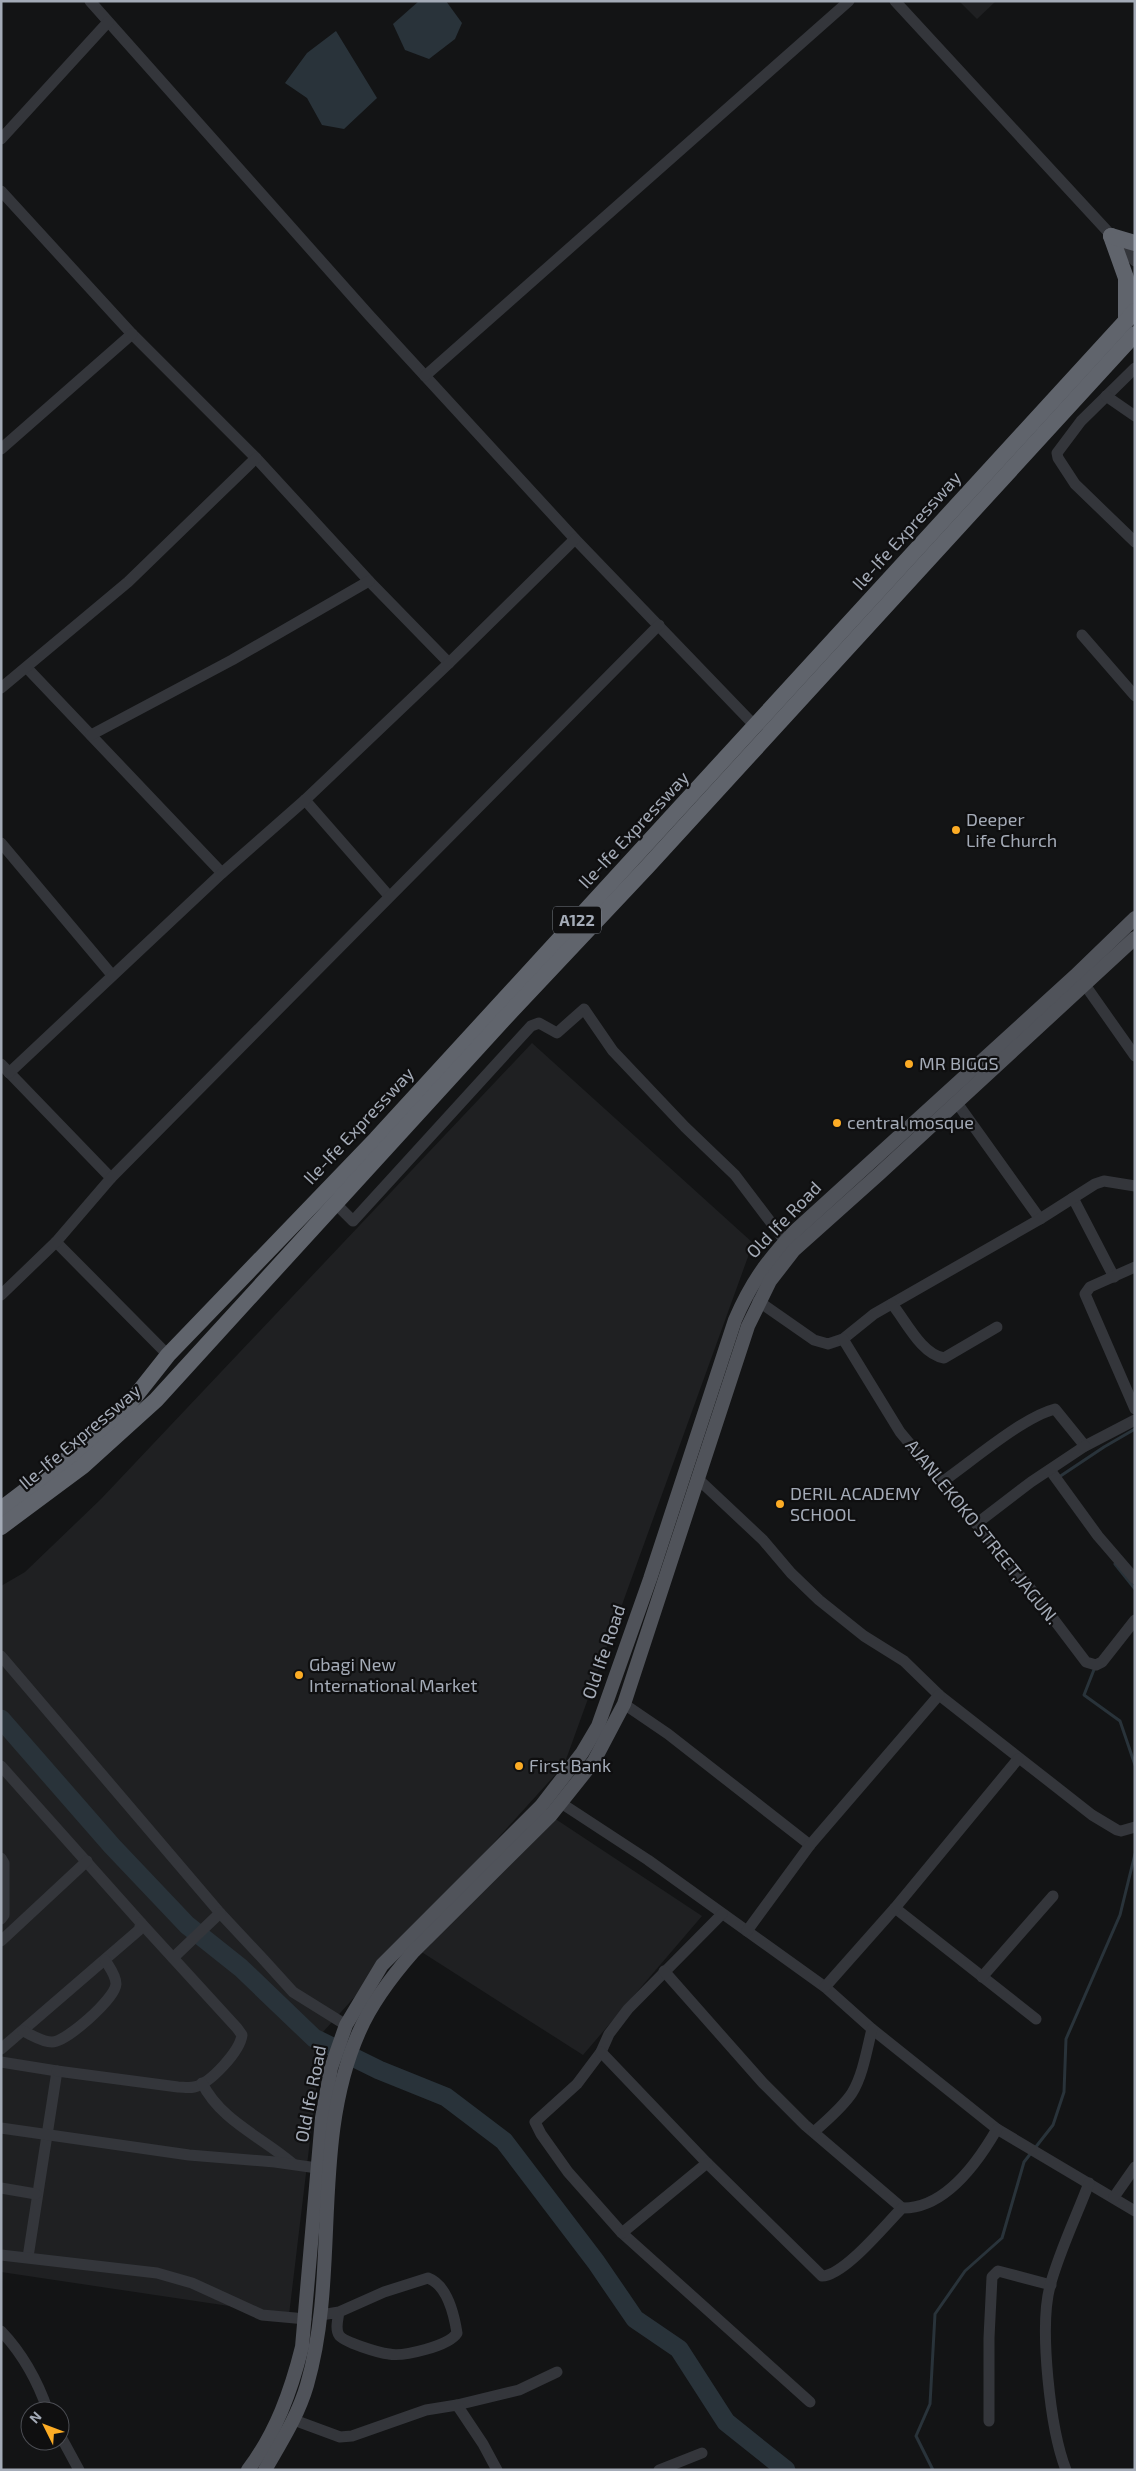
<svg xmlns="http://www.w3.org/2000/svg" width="1136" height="2471" font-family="'Exo 2',sans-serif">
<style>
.built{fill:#1f2022}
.water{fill:#29333a}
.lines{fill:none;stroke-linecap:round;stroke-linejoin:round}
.stream{stroke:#29333a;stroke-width:3}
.river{stroke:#29333a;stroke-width:19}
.minor{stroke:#34363b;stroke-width:11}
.major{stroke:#50535a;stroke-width:14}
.highway{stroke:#60646c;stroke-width:16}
.poi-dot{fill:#fcac25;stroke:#0f0f10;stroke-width:2}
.labels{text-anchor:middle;stroke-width:4.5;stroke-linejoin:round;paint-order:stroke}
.shield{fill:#0f0f10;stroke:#777c85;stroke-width:1}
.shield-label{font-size:16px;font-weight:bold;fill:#a4abb7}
.street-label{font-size:18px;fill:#a4abb7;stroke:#0f0f10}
.poi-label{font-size:18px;fill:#a4abb7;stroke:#0f0f10;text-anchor:start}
</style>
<rect width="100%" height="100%" fill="#131415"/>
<g class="built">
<path d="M959 1H996L977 19Z"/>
<path d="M532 1043 753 1243 564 1765 323 2032 289 2315 1 2272V1586L25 1572 101 1499Z"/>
<path d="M554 1818 702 1916 583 2055 420 1951Z"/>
</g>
<g class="water">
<path d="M419 1H446L462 23 455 39 429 59 405 50 393 24Z"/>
<path d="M336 31 377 98 344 129 322 125 307 98 285 83 307 53Z"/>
</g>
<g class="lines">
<g class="stream">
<path d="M1059 1477 1104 1447 1135 1429"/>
<path d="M1115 1564 1135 1589"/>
<path d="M1095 1667 1084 1695 1120 1721 1135 1765"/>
<path d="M778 2470 782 2467"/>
<path d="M933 2470 916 2436 930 2404 935 2314 965 2271 1002 2238 1024 2162 1053 2125 1064 2092 1066 2039 1120 1915 1135 1854"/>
</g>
<path class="river" d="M1 1719 112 1846 187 1925 241 1968 314 2038 379 2070 446 2097 504 2141 596 2262 635 2319 679 2349 726 2422 786 2470"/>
<g class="minor">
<path d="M90 1 369 315 575 539 756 727"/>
<path d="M895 1 1135 261"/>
<path d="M1 139 108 22"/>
<path d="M1 191 132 334 256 458 369 581 449 663"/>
<path d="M1135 368 1081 421 1057 453 1058 458 1075 484 1135 542"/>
<path d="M425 376 849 1"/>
<path d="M1106 396 1135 416"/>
<path d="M1 449 132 334"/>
<path d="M1082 635 1135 696"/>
<path d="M27 668 222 873"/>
<path d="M1 688 128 582 256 458"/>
<path d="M91 735 232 660 369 581"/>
<path d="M305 800 389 896"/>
<path d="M1 843 112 975"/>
<path d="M1085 985 1135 1056"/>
<path d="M1 1064 111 1178"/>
<path d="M9 1073 222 873 305 800 449 663 575 539"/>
<path d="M957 1103 1040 1219"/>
<path d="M1073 1198 1114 1277"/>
<path d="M336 1204 353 1221 531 1026 539 1023 557 1033 584 1009 613 1051 685 1127 735 1175 785 1241"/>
<path d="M56 1242 168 1355"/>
<path d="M1135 1267 1090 1287 1085 1294 1135 1409"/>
<path d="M1 1295 56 1242 111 1178 659 625"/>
<path d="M758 1301 814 1340 828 1344 843 1339 874 1314 1040 1219 1095 1184 1104 1181 1135 1186"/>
<path d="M892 1304C906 1321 921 1354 944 1358L997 1327"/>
<path d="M843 1339 900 1432 1030 1588 1086 1662 1096 1665 1102 1662 1135 1620"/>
<path d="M1050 1470 1098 1536 1135 1579"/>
<path d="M697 1478 763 1540 791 1573 819 1600 864 1636 904 1661 939 1695 1092 1815 1117 1830 1121 1831 1135 1827"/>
<path d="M942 1482C971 1462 1023 1417 1055 1409L1085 1446 1135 1420"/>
<path d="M976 1524 1031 1482 1085 1446"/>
<path d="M1 1656 220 1913 264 1960 293 1992 346 2025"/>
<path d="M624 1704 668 1734 810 1845"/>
<path d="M1 1766 141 1923 139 1930 1 2049"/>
<path d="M561 1803 648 1860 825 1987 872 2029 997 2129 1135 2211"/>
<path d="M1 1858 4 1863V1915L1 1919"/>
<path d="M895 1908 1036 2019"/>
<path d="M722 1914 628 2009 609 2034 601 2052 577 2084 535 2122 541 2134 568 2172 622 2233 810 2402"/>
<path d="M747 1931 810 1845 939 1695"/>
<path d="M1 1941 87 1861"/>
<path d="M173 1958 220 1913"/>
<path d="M664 1971 763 2083 805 2125 902 2208"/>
<path d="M982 1977 1053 1896"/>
<path d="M825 1987 895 1908 1018 1759"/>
<path d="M23 2031C32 2035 42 2042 52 2042 66 2042 115 1999 116 1984 116 1975 109 1967 105 1960"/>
<path d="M601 2052 707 2163 822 2276C844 2276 886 2224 902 2208 945 2209 978 2162 997 2129"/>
<path d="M1 2062 57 2071 28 2257"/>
<path d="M57 2071 178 2087C183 2087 189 2088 194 2087 210 2084 240 2051 242 2035L237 2028 141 1923"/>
<path d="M202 2083C221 2121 262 2137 293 2164"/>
<path d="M1 2128 189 2155 275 2162 317 2168"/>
<path d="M814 2132C827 2120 842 2108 852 2093 863 2075 867 2049 872 2029"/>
<path d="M1 2188 36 2194"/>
<path d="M1114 2197 1135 2167"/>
<path d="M622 2233 707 2163"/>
<path d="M1 2255 157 2273 192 2283 262 2315 306 2319"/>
<path d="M321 2315 339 2312 384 2292 428 2278C447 2285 454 2314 457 2333 449 2346 403 2357 389 2354 379 2353 343 2342 339 2335 335 2329 338 2319 339 2312"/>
<path d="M1 2331C22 2353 38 2382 48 2411"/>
<path d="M457 2405 519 2390 557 2372"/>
<path d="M294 2420 340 2437 352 2436 426 2410 457 2405 483 2444 497 2470"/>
<path d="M989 2421V2338L992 2277 998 2271 1051 2285"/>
<path d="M60 2435 79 2470"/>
<path d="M659 2470 702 2453"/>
<path d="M1066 2470C1050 2429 1039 2327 1050 2286 1059 2252 1077 2215 1089 2183"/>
</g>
<g class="major">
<path d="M248 2470C276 2433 291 2391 302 2347L322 2118 331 2068 346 2025 382 1965 541 1806 582 1753 598 1726 650 1579 735 1320C751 1283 766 1262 794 1232L1075 976 1135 918"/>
<path d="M265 2470C281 2442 298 2416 307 2385 340 2271 310 2143 359 2032 372 2002 392 1976 414 1951L551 1815 594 1761 624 1704 748 1326 770 1281 794 1250 879 1174 1135 938"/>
</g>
<g class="highway">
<path d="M1111 236 1126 278V321"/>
<path d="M1111 236 1135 243"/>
<path d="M1 1509 79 1450 126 1408 168 1355 376 1139 1135 311"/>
<path d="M1 1527 83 1466 156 1400 503 1020 648 866 1135 334"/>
</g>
</g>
<g class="poi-dot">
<circle cx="956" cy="830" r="5"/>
<circle cx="909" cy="1064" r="5"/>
<circle cx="837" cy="1123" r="5"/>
<circle cx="780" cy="1504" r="5"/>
<circle cx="299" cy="1675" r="5"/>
<circle cx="519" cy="1766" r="5"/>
</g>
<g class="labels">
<rect class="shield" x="553" y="906.5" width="48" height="27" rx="4"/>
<g class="shield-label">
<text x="577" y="926">A122</text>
</g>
<g class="street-label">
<text transform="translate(907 531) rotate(-48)" y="6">Ile-Ife Expressway</text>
<text transform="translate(634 830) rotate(-47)" y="6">Ile-Ife Expressway</text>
<text transform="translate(359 1126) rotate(-47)" y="6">Ile-Ife Expressway</text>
<text transform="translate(784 1220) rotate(-46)" y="6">Old Ife Road</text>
<text transform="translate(80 1437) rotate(-40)" y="6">Ile-Ife Expressway</text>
<text transform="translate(982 1532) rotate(51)" y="6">AJANLEKOKO STREET,JAGUN.</text>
<text transform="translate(604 1652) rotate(-71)" y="6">Old Ife Road</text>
<text transform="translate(311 2094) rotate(-79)" y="6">Old Ife Road</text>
</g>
<g class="poi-label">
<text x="966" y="826">Deeper<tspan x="966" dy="21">Life Church</tspan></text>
<text x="919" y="1070">MR BIGGS</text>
<text x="847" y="1129">central mosque</text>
<text x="790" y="1500">DERIL ACADEMY<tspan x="790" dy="21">SCHOOL</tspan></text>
<text x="309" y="1671">Gbagi New<tspan x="309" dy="21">International Market</tspan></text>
<text x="529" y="1772">First Bank</text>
</g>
</g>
<rect width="1136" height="2471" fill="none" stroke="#a4abb7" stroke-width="5"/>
<g transform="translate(45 2426) rotate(312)"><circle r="24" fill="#0f0f10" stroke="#4b4d53"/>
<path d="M0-4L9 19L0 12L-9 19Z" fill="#fcac25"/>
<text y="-8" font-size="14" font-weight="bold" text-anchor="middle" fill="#a4abb7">N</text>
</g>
</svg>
